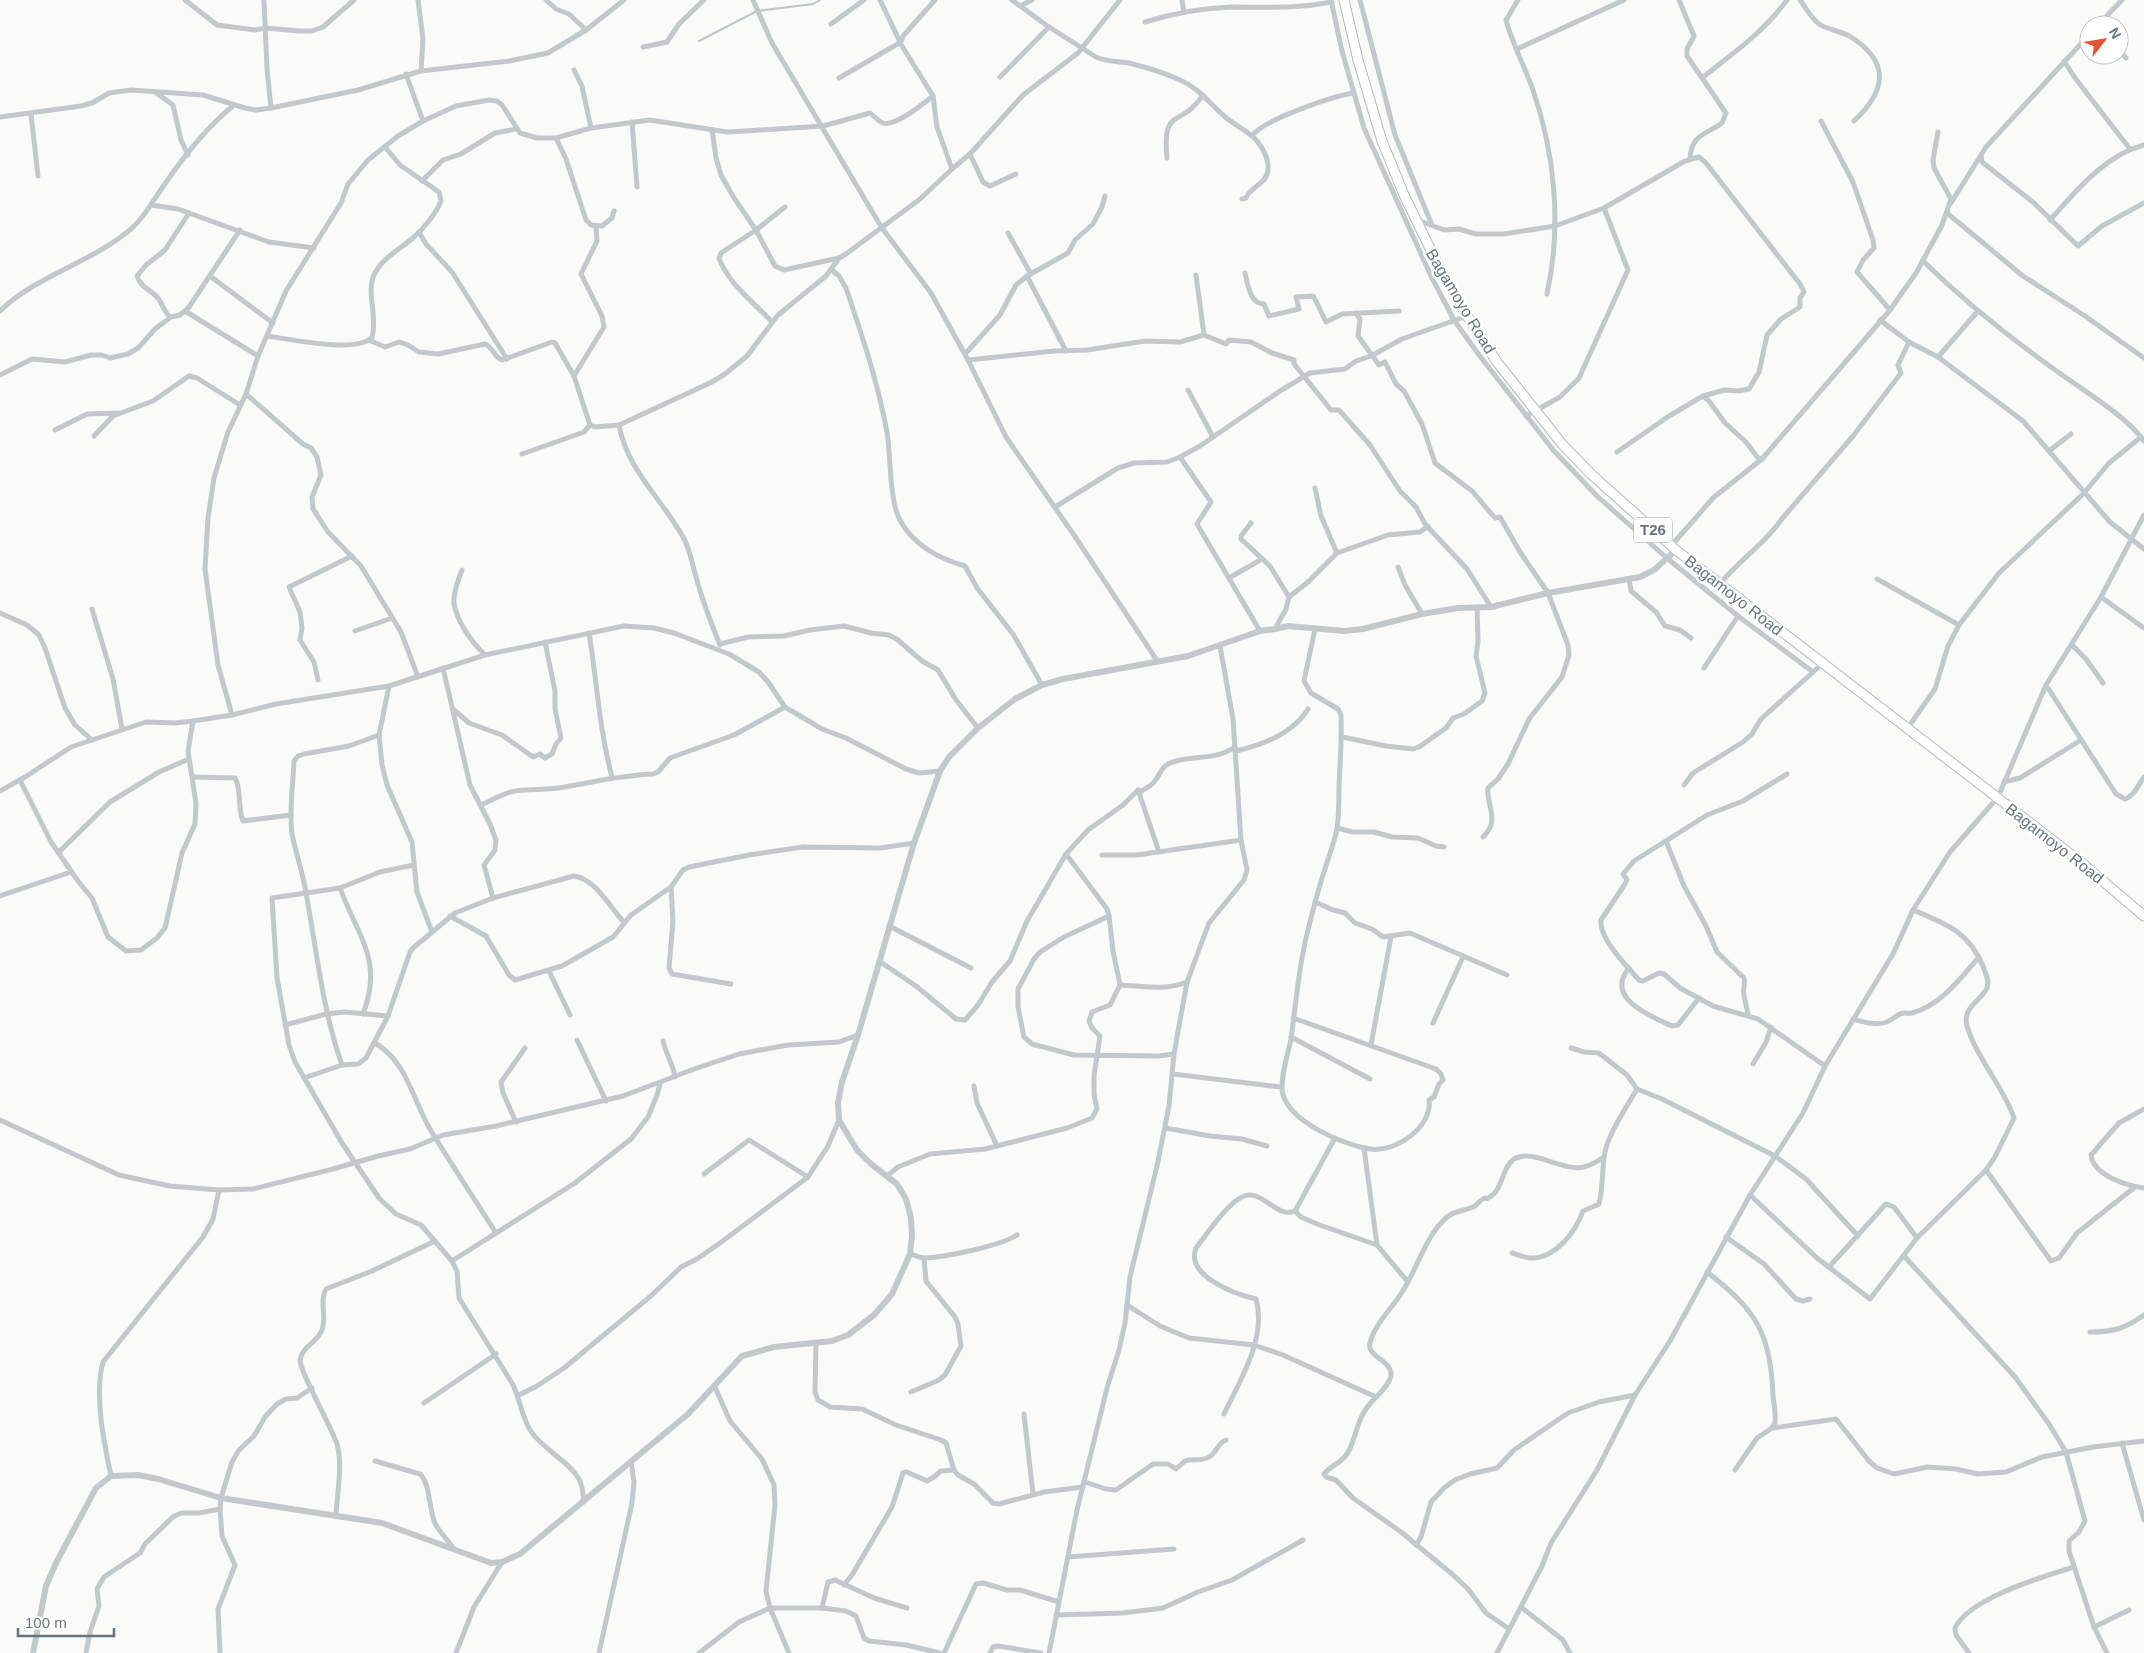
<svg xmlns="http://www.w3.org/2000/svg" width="2144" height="1653" font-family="Arial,sans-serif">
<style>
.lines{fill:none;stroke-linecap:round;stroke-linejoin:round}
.stream{stroke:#bbc7cb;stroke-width:2}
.trunk-casing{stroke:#b4b9bd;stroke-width:11}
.minor{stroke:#c3c8cc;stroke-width:5}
.tertiary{stroke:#c3c8cc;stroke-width:6}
.trunk{stroke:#fff;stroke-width:9}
.labels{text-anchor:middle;stroke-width:5;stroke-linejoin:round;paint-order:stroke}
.shield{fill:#fff;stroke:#939fa8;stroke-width:1}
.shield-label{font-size:15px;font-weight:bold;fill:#657683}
.street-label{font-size:16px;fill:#657683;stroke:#fff}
</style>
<rect width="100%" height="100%" fill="#fafaf8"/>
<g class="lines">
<path class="stream" d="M699 41 757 11 813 4 820 0"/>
<g class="trunk-casing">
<path id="trunk" d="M1344 0 1358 60 1382 141 1404 195 1441 271 1467 316 1497 362 1562 444 1592 475 1676 550 2077 859 2144 916"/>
</g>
<g class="minor">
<path d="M185 0 217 25 255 30 265 28 299 31H312L323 27 354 0"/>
<path d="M264 0 267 69 271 108"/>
<path d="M418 0 423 39 421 71"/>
<path d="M546 0 556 9 569 14 586 30"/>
<path d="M753 0 772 43 867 203 882 228 931 293 968 360 1006 437 1076 538 1158 662"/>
<path d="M880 0 902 46 933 96 937 127 952 169"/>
<path d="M1012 0 1046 25 1096 57C1107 62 1118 61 1129 63 1145 67 1165 73 1180 80 1199 88 1209 103 1224 116 1234 125 1249 131 1257 141 1263 148 1269 160 1268 169 1267 185 1250 186 1246 198L1242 199"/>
<path d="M1182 0 1184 12"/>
<path d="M1331 0 1342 51 1364 128 1431 276 1454 320 1479 355 1554 451 1597 496 1668 559 1738 616 1813 672"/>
<path d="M1360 0 1395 135 1432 225"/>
<path d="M1518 0 1506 20C1512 43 1524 65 1532 87 1555 153 1562 225 1547 294"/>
<path d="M1679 0 1694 36 1687 49V56L1726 113 1722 123C1706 135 1691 134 1690 159"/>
<path d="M1800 0C1806 8 1811 18 1819 24 1828 30 1842 31 1851 37 1891 63 1886 91 1854 121"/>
<path d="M1020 6 1032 0"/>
<path d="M1145 22C1174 13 1203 8 1232 7 1268 7 1296 9 1332 2"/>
<path d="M831 24 864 0"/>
<path d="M2098 25 2122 0"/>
<path d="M2089 35 1986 147 1981 155 1982 162 2034 203 2078 246 2102 226 2144 203"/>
<path d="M643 47 667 42 679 24 704 0"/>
<path d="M1517 49 1624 0"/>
<path d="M2119 50 2126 58"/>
<path d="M2064 61 2075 78 2130 149"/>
<path d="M574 70 582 86 591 128"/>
<path d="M406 74 423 121"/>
<path d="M1000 77 1049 27"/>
<path d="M839 78 901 42 903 36 935 0"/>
<path d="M1702 78C1734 52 1762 34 1787 0"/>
<path d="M155 92 173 105 181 140 188 155"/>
<path d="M31 114 38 176"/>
<path d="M0 117 81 106 92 103 109 93 131 90 203 95 245 108 256 110 271 108 358 90 421 71 509 61 548 53 586 30 624 0"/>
<path d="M1821 121 1853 182 1873 240 1874 248 1863 260 1857 272 1890 310"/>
<path d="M632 122 637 187"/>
<path d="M712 130 716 158 721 175 734 198 756 230 775 266 784 270 839 258 846 254 920 199 952 169 970 154 1023 95 1078 53 1120 0"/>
<path d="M1252 136C1262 120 1334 96 1353 93"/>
<path d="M556 138 566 159 586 220 591 225 602 226 612 218 614 211"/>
<path d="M970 154 983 182 990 186 1016 174"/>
<path d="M1167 158C1162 105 1181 129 1203 95"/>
<path d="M422 181 443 160 461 154 495 133 516 129"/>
<path d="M1951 203 1981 155"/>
<path d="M151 205 178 209 269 242 314 248"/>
<path d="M1947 213 2023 276 2085 316 2144 358"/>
<path d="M1415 219 1444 230 1459 229 1476 234H1504L1555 226 1604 208 1685 161 1699 157 1706 163 1800 284 1804 292 1800 298V307L1781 319 1767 335 1759 372 1749 389 1738 391 1725 390 1703 396 1709 401 1725 423 1746 442 1758 458 1762 459 1890 310 1916 273 1942 225 1951 199 1934 168 1933 160 1938 132"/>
<path d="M2050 220C2077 190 2104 156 2144 145"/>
<path d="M419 232 426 244 452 272 507 359"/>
<path d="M1008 233 1031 274"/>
<path d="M1923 261C1965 302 2010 338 2058 372 2084 391 2126 416 2144 441"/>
<path d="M832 270 839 276 846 288C862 335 878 383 887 432 891 456 889 503 901 522 915 546 940 559 965 566L977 588 1013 634 1042 685"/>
<path d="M1245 273C1248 285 1250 304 1264 304L1269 316 1299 309 1296 297 1313 296 1315 299 1326 322 1342 314 1399 311"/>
<path d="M1196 275 1204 335"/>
<path d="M210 276 273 323"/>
<path d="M1027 276 1066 351"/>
<path d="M0 311C36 276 87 264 126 233 142 221 151 204 162 188 181 160 208 126 234 105"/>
<path d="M185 311 258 356"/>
<path d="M1356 313 1360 319 1358 336 1379 365 1385 362 1396 384 1404 391 1422 424 1435 463 1472 491 1495 518 1500 517 1520 552 1548 593 1568 645 1569 655 1562 677 1529 719 1508 764 1498 779 1488 788C1486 806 1501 820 1483 837"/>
<path d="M171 317C164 314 163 303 157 297 150 289 141 288 137 276L146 265 165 250 189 213"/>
<path d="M1880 320 1909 342 1938 357 2023 421 2110 522 2144 549"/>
<path d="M772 322C753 301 729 285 719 258L721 253 756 230 785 207"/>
<path d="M267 336C289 339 358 354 372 337 378 317 366 293 374 275 382 258 399 250 413 238 423 229 436 214 441 201L439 192 400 165 385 147"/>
<path d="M369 340 385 347 399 342 408 345 419 352 438 354 485 344C493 347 494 357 502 360L552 342 555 343 574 376 590 425 595 427 619 425 712 382 725 374 747 356 778 315 826 276 839 258"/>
<path d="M965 354 1000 315 1016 285 1027 276 1068 253 1075 240 1093 224 1102 207 1105 196"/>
<path d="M1938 357 1978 311"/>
<path d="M968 360 1054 351 1087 350 1145 341 1180 342 1204 335 1226 344 1229 340 1251 342 1272 353 1294 360V364L1331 410H1339L1370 445 1400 491 1416 507 1425 524 1467 569 1491 607"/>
<path d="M0 375 32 359 65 362 91 355H102L110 358 128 354 138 348 155 329 171 317 180 315 189 307 240 230"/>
<path d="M574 376 604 327 602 316 581 274 597 241 596 226"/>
<path d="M1188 390 1213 437"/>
<path d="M246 394 303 444 311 448 317 457 321 475 312 497 313 509 328 532 361 566 401 632 418 677"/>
<path d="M1526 416 1560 397 1579 378 1628 270 1604 208"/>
<path d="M619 425C627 470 662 499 683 537 690 549 692 563 696 577 702 599 711 623 720 645"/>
<path d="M55 430 87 414 119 413"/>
<path d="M94 436 113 416 153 401 189 376 197 378 240 405"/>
<path d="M2049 451 2071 434"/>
<path d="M1617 452 1669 416 1703 396"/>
<path d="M522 454 584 432 590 425"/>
<path d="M1180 457 1211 502 1197 524 1260 631"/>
<path d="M1315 488 1321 516 1337 553"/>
<path d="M1055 507 1118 468 1134 463 1167 462 1180 457 1200 446 1280 391 1310 373 1345 369 1356 361 1371 356 1402 339 1467 316"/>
<path d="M1251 523 1241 536V539L1270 566 1289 597 1286 609 1275 629"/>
<path d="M1671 546 1714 497 1762 459"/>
<path d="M1398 567 1405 585 1422 614"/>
<path d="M462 570C458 580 453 593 454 604 458 623 472 642 485 655"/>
<path d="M1229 578 1262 559"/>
<path d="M1629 579 1631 591 1656 612 1665 626 1680 630 1691 638"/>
<path d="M1877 579 1959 625"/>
<path d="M1721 583C1739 560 1764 545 1781 520L1853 436 1901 373 1898 365 1909 342"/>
<path d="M1289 597 1308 582 1337 553 1388 535 1420 532 1428 526"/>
<path d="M2101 597 2144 628"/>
<path d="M92 609 113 679 122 729"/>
<path d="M0 613 27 625 39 635 45 648 65 708 75 725 92 740"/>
<path d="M355 631 392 618"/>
<path d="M589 633C597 681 599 729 612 777"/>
<path d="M720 644 748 637 784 636 810 630 844 626 871 633 889 635 898 640 922 661 938 670 956 700 978 728"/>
<path d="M2072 645 2086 659 2103 683"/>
<path d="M443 668 470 785 490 824 496 840 495 850 484 865 493 898"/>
<path d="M1704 668 1738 616"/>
<path d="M318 680 314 662 300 640 302 628 300 612 289 587 352 556"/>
<path d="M2046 685 2116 794 2125 799C2135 795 2138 785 2144 777"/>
<path d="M389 686 379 735 382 765 387 785 412 842 417 892 432 932"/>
<path d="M453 709 469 723 502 735 533 757 540 754 545 758 552 754 556 744 561 738 555 709V691L545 642"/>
<path d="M232 715 218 665 205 569 208 518 214 478 228 432 246 394 258 356 286 291 341 203 348 184 368 160 398 136 423 121 456 106 489 100 497 101 502 105 520 133 537 138H556L591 128 650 120 727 132 745 131 823 126 870 113C874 116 878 121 883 123 895 127 923 104 933 96"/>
<path d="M1907 729 1935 689 1948 646 1959 625 1999 573 2084 493 2109 463 2141 437"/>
<path d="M1342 737 1386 746 1413 749 1419 747 1446 728 1453 718 1464 714 1482 701 1485 693 1476 656 1478 641 1477 607"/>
<path d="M1236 751C1262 745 1293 734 1308 709"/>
<path d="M1787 774 1743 801 1707 815 1634 861 1623 874 1627 880 1625 884 1601 920C1599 939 1627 966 1639 980L1643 981 1659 973 1664 974 1680 988 1713 1006 1758 1019 1825 1066"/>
<path d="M194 777 235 778C242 789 237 807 243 821L291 815"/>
<path d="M20 780 51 842 78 881 92 898 108 937 126 951 141 950 157 938 165 928 182 853 195 824 196 804 188 751 193 721"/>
<path d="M2004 782 2020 778 2081 740"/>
<path d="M1684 785 1693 773 1743 742 1752 734 1761 719 1822 664"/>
<path d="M1138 790 1159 852"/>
<path d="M0 791 25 777 71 747 146 722 175 723 193 721 232 715 276 704 389 686 485 655 624 626 654 628 674 633 729 654 759 672 768 682 785 707 822 729 846 738 906 769 919 773 940 771"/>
<path d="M481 805C495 799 508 790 524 790 539 789 554 790 570 786 598 781 624 775 653 774L658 772 670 758 734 735 785 707"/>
<path d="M1337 828 1353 832H1374L1392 837 1418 838 1436 846 1444 847"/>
<path d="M1666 841 1684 886 1706 926 1717 952 1744 978C1746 984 1742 988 1744 995 1745 1002 1747 1008 1748 1015"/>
<path d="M59 852 110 802 159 772 189 759"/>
<path d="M1102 855H1137L1241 840"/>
<path d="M414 865 380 872 340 888 272 898 277 978 289 1045 295 1062 342 1143 379 1198 396 1214 421 1225 452 1261 457 1271 459 1298 512 1383C520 1398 521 1415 530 1430 543 1450 569 1461 579 1479 583 1486 583 1495 584 1502"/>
<path d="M671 887 673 921 669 968 672 974 731 984"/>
<path d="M340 888C357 935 384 960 363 1014"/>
<path d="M0 896 71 872"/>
<path d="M1315 902 1333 910 1345 913 1355 923 1372 929 1383 937 1410 933 1507 975"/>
<path d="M450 916 486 936 509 975 515 980 562 966 613 937 631 915 671 887 683 870 689 867 749 855 803 847 880 848 914 843"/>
<path d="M1109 916 1064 937 1040 952 1034 959 1018 989V1007L1024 1037 1032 1044 1074 1055 1158 1056 1174 1054"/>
<path d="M889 926 971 968"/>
<path d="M879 961 916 986 956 1019 965 1020 978 1005 992 982 1010 961 1027 921 1066 854 1088 830 1123 805 1138 790 1142 791C1146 788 1151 786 1154 782 1160 776 1160 768 1168 764 1188 754 1213 762 1235 747"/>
<path d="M1629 968C1604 998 1650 1016 1672 1026L1678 1025 1699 998"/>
<path d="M549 971 570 1015"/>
<path d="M1120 985C1143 986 1165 991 1187 982"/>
<path d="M1293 1018 1436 1069 1441 1074 1443 1080 1439 1084 1434 1097 1429 1100C1433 1127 1395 1153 1370 1149 1342 1144 1292 1123 1283 1095 1279 1082 1288 1053 1291 1039 1296 1004 1298 970 1307 934 1312 914 1317 893 1324 872 1328 858 1334 844 1337 829 1339 815 1339 801 1339 787 1340 763 1342 739 1341 715L1338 709 1311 693 1304 681 1315 629"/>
<path d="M1853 1019C1864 1022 1876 1026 1887 1022 1892 1020 1896 1016 1900 1014 1904 1012 1908 1014 1912 1013 1941 1005 1960 979 1979 957"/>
<path d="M1433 1023 1463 957"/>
<path d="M285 1025 326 1014 344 1012 388 1016"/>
<path d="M1291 1037 1370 1079"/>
<path d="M577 1040 606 1101"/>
<path d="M663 1041C666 1054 673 1064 675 1077"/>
<path d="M375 1043C407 1062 412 1098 430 1129 451 1164 474 1198 496 1233"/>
<path d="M1371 1045 1391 937"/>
<path d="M1571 1048 1584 1052 1599 1053 1627 1075 1637 1089 1662 1099 1775 1156 1806 1179 1858 1236"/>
<path d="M1753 1064 1766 1042 1771 1027"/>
<path d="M342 1065C322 1008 317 952 306 893 303 873 296 854 292 834 289 810 293 785 294 761L298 756 304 754 349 746 379 735"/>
<path d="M1173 1074 1281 1087"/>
<path d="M304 1078 342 1065 358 1064 366 1058 388 1016 410 952 413 948 455 913 493 898 574 876C596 879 610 908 624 922"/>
<path d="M974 1086 977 1103 997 1146"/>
<path d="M2144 1109 2119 1123 2091 1155C2093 1175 2127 1186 2144 1188"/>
<path d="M0 1120 119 1175 170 1186 219 1190 253 1189 333 1169 378 1156 410 1149 443 1135 496 1126 623 1096 697 1068 739 1054 788 1045 839 1042 858 1035"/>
<path d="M516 1122 503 1093 501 1082 525 1048"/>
<path d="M1165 1128 1210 1136 1242 1139 1267 1146"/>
<path d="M1364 1148 1377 1245 1408 1282"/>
<path d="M1986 1170 2051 1261 2059 1258 2077 1233 2135 1187"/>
<path d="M704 1174 749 1140 808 1177"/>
<path d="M887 1176 898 1167 930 1154 985 1149 1067 1128 1092 1118 1097 1109 1094 1094V1076L1100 1036 1092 1028 1089 1021 1092 1012 1110 1005 1120 985 1113 951 1109 916 1107 909 1066 854"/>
<path d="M1750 1195 1817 1258 1870 1299 1917 1238 1986 1170 1995 1157 2014 1118C2003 1086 1977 1059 1967 1026 1962 1007 1980 1002 1987 988 1990 980 1985 973 1983 966 1968 931 1946 924 1913 910"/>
<path d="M1295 1211 1301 1217 1317 1224 1377 1245"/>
<path d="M1726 1237 1764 1264 1796 1299 1803 1301 1810 1299"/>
<path d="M1512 1253C1519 1255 1525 1258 1532 1258 1556 1258 1576 1231 1583 1211L1599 1204C1603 1188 1602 1173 1604 1157 1607 1135 1626 1108 1637 1089"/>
<path d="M910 1254C915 1255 920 1258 925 1258 945 1257 1001 1246 1017 1235"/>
<path d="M1904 1256 2015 1377 2049 1424 2066 1452 2085 1521 2079 1532 2069 1541V1551L2094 1627 2107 1653"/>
<path d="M452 1261 575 1183 631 1139 648 1117 657 1095 660 1084"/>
<path d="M1829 1267 1886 1204 1894 1207 1917 1238"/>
<path d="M1707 1272C1756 1310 1771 1333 1773 1396 1774 1405 1776 1413 1775 1423L1772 1428 1757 1438 1735 1470"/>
<path d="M1127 1305 1160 1326 1189 1338 1254 1345 1283 1355 1376 1397"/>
<path d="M2090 1332C2114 1332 2124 1329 2144 1315"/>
<path d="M816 1344 815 1392 818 1400 830 1407 862 1409 896 1425 941 1440 946 1443 954 1470 958 1475 974 1484 993 1503 999 1504 1044 1492 1083 1487"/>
<path d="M714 1385 730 1421 762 1459 774 1485 775 1505 766 1591 770 1608 789 1653"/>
<path d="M911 1392 939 1380 945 1375 961 1346 958 1324 955 1317 926 1281 924 1258"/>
<path d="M519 1395 537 1386 564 1368 652 1295 681 1267 697 1259 720 1243 808 1177 828 1146 839 1120"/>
<path d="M424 1403 496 1354"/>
<path d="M1024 1414 1033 1494"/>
<path d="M1224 1414C1240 1380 1267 1338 1256 1299 1235 1294 1185 1276 1196 1248 1207 1234 1228 1202 1244 1196 1262 1189 1277 1219 1295 1211L1335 1138"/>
<path d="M1772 1428 1836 1419 1869 1461 1877 1468 1894 1474 1928 1467 1956 1469 1978 1474 2006 1472 2042 1457 2093 1447 2144 1441"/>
<path d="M2122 1443 2144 1520"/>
<path d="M375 1461 420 1474C431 1485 428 1507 435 1523 439 1532 448 1540 454 1549"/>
<path d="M111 1476C104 1443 94 1394 103 1362L203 1237 213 1219 219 1190"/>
<path d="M1085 1482 1106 1489 1116 1490 1153 1464H1168L1176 1469 1185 1461C1193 1458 1201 1462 1209 1457 1217 1453 1217 1443 1226 1440"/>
<path d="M336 1516C337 1493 343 1465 337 1444 331 1426 300 1372 300 1360 302 1346 318 1342 322 1330 327 1316 319 1301 326 1289L372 1271 435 1241"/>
<path d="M1416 1545 1421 1537 1431 1502 1444 1488 1455 1480 1470 1474 1497 1468 1514 1450 1568 1413 1599 1402 1635 1395"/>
<path d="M1068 1557 1174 1549"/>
<path d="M844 1585 852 1575 892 1507 903 1473 907 1472 927 1481 934 1477 941 1471 954 1470"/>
<path d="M1521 1607 1563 1640 1570 1653"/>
<path d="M822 1608 828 1582 835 1580 874 1598 907 1608"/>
<path d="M1056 1615 1123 1613 1163 1608 1198 1592 1232 1580 1303 1540"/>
<path d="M2094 1627 2129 1610"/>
<path d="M1509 1629 1486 1613 1468 1589 1452 1574 1401 1532 1353 1498 1336 1480 1326 1477 1324 1474C1330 1466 1341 1463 1347 1454 1356 1440 1356 1422 1366 1409 1373 1398 1388 1389 1391 1376 1393 1360 1366 1357 1370 1343 1375 1323 1392 1309 1402 1292 1418 1268 1425 1236 1447 1217 1455 1210 1466 1211 1475 1206 1478 1204 1480 1200 1483 1199 1489 1196 1484 1201 1490 1197 1503 1189 1502 1167 1514 1159 1534 1148 1562 1172 1584 1167 1592 1165 1598 1161 1604 1157"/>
<path d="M86 1653 90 1632 99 1606 97 1589 104 1577 140 1553 145 1544 174 1516 182 1513H199L220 1509"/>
<path d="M220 1653 218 1609 235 1565 222 1536 220 1509 221 1498 232 1462 239 1450 254 1436 265 1417 277 1404 286 1399 297 1398 312 1388"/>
<path d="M456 1653 474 1607 502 1562"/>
<path d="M599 1653 632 1503 634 1482 631 1461"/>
<path d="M699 1653 739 1622 770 1608H822L846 1611 856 1616 864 1638 869 1641 906 1645 940 1653"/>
<path d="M944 1653 976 1584 983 1583 1007 1590H1020L1059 1602"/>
<path d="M990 1653 993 1647 998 1646 1041 1653"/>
<path d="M1049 1653 1077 1510 1107 1388 1119 1350 1125 1323 1130 1277 1157 1166 1169 1106 1174 1054 1187 982 1209 923 1244 880 1247 870 1241 840 1233 719 1220 646"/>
<path d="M1497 1653 1542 1566 1551 1543 1597 1470 1635 1395 1670 1341 1750 1195 1803 1113 1825 1066 1893 954 1913 910 1950 852 1998 797 2046 685 2101 597 2144 515"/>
<path d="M1969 1653 1956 1635 1955 1628C1969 1598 2045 1576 2074 1567"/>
</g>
<path class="tertiary" d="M33 1653 46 1586 56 1563 96 1488 111 1476 138 1475 158 1479 221 1498 382 1523 491 1563 502 1562 520 1554 688 1414 742 1356 774 1347 832 1341 848 1335 874 1315 892 1294 910 1254 912 1236 911 1218 906 1199 897 1184 871 1164 857 1150 839 1120 838 1103 842 1082 858 1035 914 843 940 771 949 757 978 728 1015 699 1042 685 1063 679 1188 656 1260 631 1275 629 1288 626 1344 631 1363 629 1422 614 1458 608 1491 607 1548 593 1640 577 1654 570 1676 550"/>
<use href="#trunk" class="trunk"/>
</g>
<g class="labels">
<rect class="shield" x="1634" y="517.5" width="38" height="25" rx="4"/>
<g class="shield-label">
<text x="1653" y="535">T26</text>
</g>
<g class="street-label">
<text transform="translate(1461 301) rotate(59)" y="6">Bagamoyo Road</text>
<text transform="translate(1734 595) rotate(38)" y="6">Bagamoyo Road</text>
<text transform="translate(2055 843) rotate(38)" y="6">Bagamoyo Road</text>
</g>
</g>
<g transform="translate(2104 40) rotate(59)"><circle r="24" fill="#ffffff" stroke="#c1c8cd"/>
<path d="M0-4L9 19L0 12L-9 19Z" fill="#e4572e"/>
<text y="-8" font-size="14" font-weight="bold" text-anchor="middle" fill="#657683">N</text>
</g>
<path d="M18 1628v8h96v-8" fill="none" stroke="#657683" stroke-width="2.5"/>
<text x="25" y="1628" font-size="15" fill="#657683" stroke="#ffffff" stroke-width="4" paint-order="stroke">100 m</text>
</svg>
